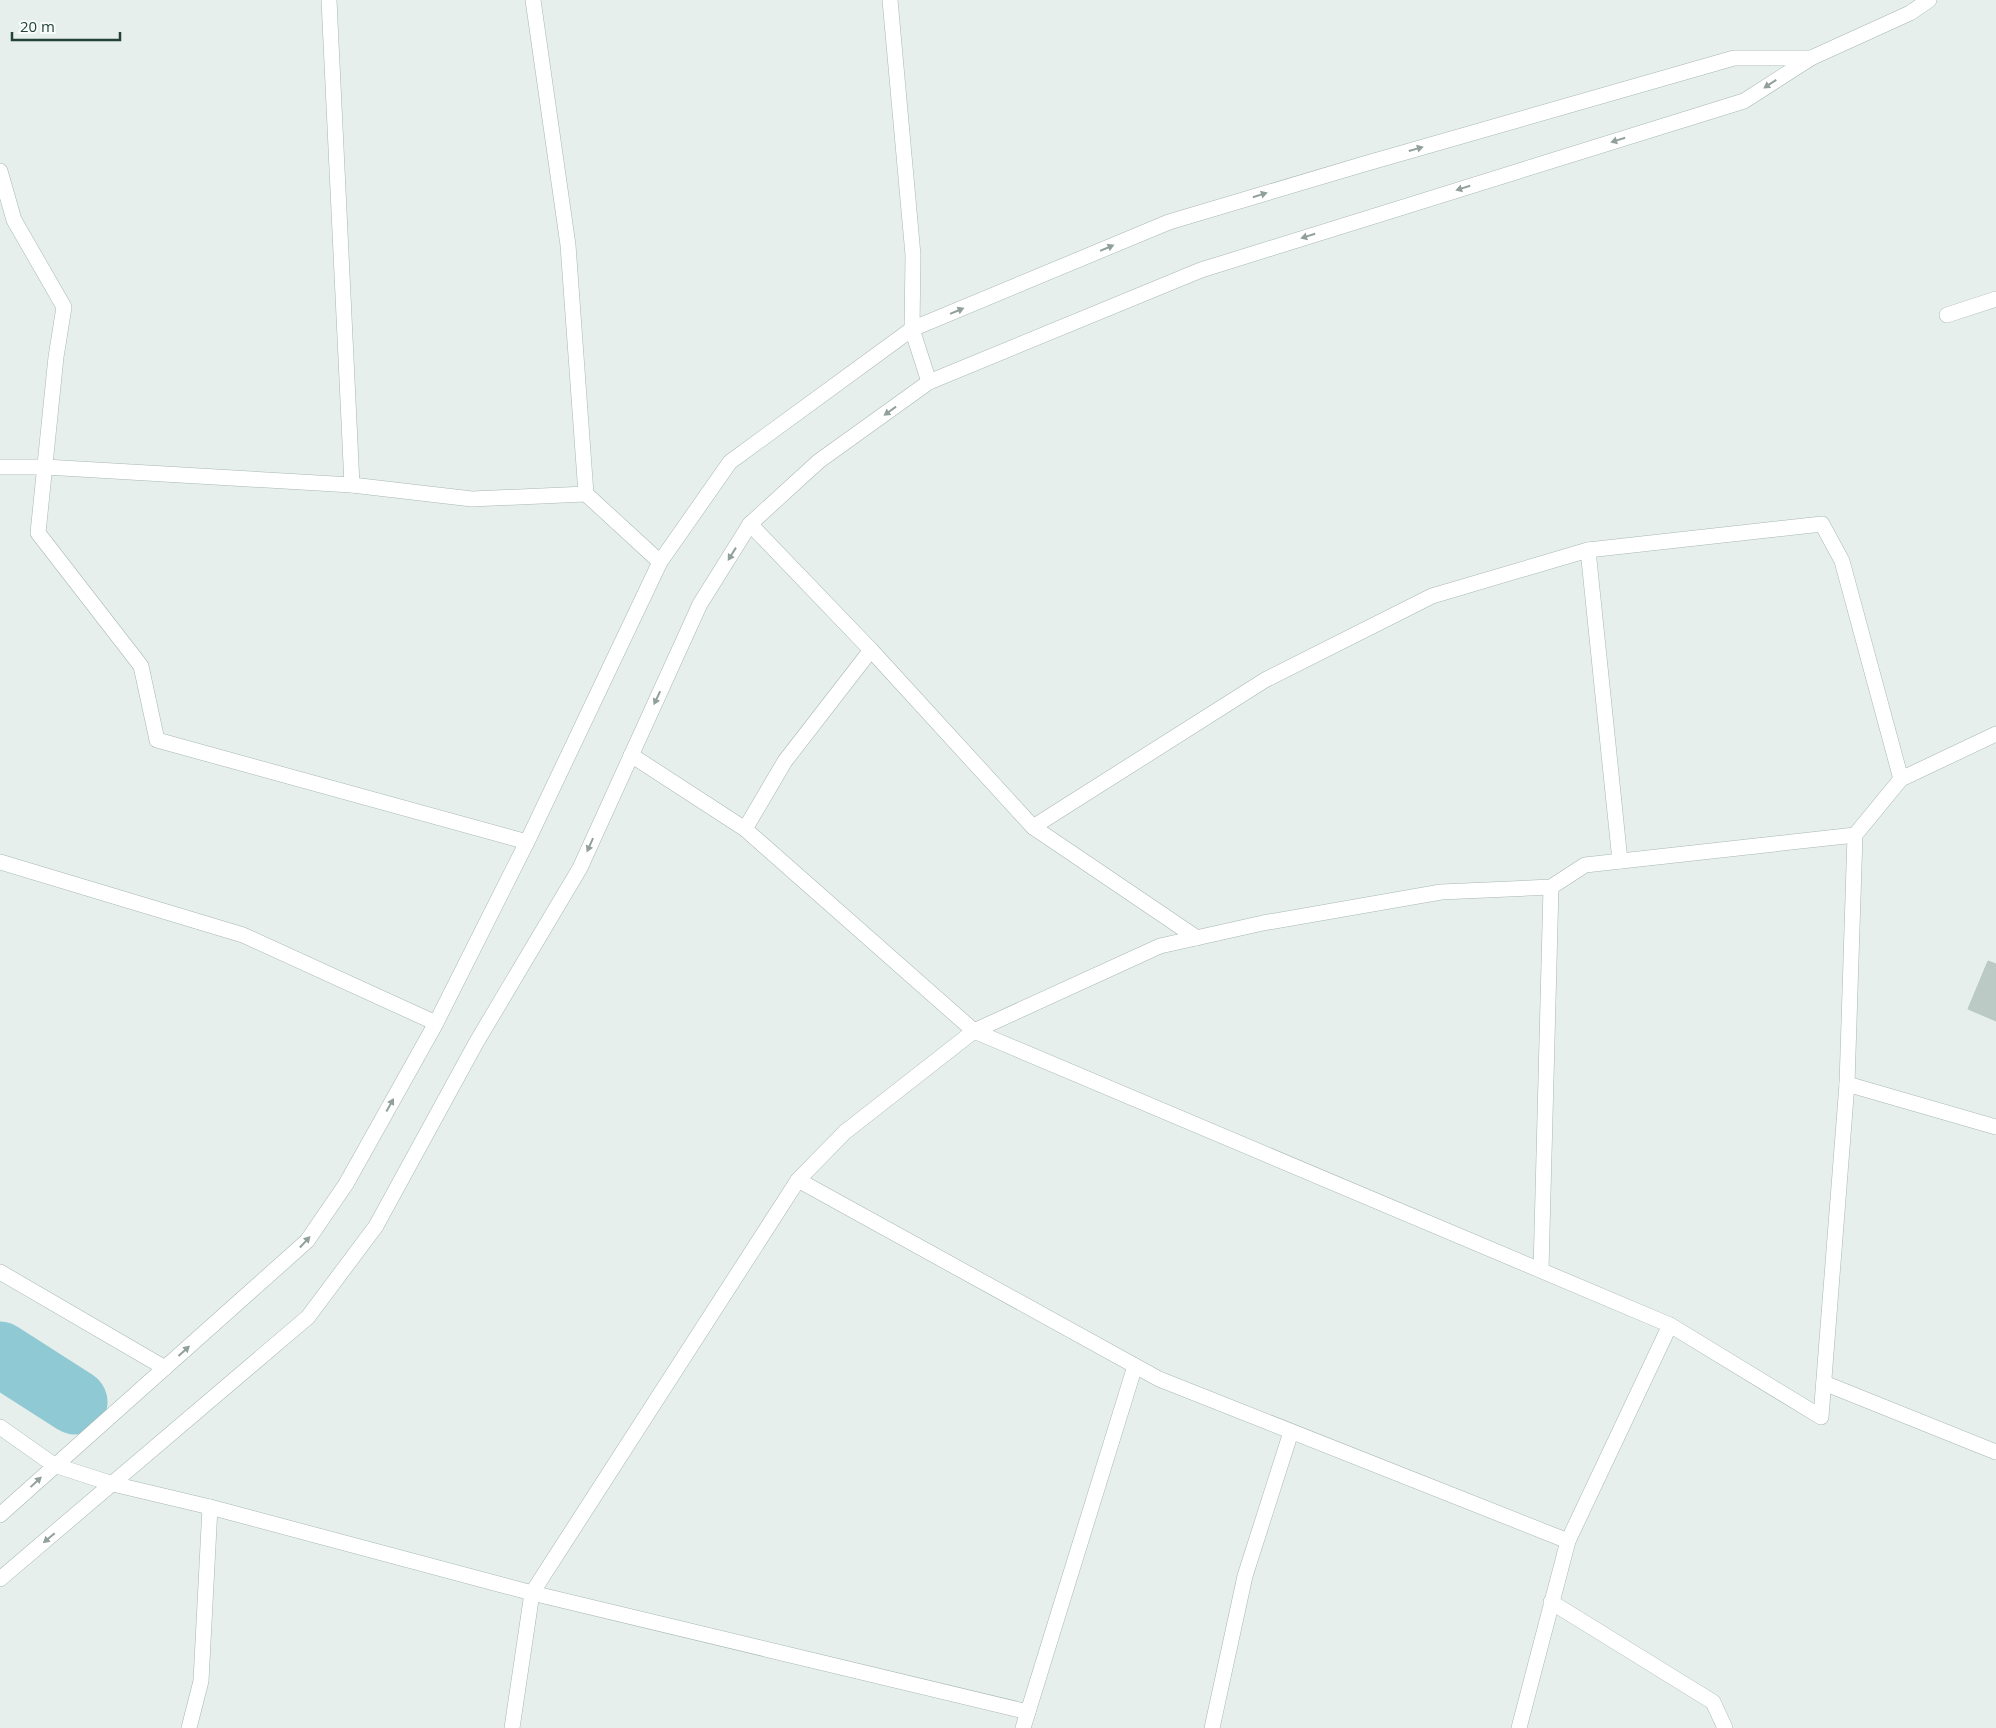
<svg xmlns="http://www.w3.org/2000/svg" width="1996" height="1728" font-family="'Open Sans',sans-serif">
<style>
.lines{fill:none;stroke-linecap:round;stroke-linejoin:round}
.river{stroke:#8ec9d4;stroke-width:65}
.building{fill:#bbcac4;stroke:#b8c9c2}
.minor-casing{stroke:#a8b8b2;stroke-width:16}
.minor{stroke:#fff;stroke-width:15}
.oneway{fill:#92a09c}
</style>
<rect width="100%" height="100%" fill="#e6efeb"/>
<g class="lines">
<path class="river" d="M0 1354 75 1402"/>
</g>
<path class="building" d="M1988 961 1996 964V1021L1968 1009Z"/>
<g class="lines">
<g class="minor-casing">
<g id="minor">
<path d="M329 0 352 485"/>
<path d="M533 0 568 245 586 494 660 562"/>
<path d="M890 0 913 255 912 329 929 382"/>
<path d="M0 171 14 220 64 307 56 357 38 533 141 666 157 740 527 842"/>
<path d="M1947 315 1996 299"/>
<path d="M0 467H45L352 485 472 499 586 494"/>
<path d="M750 524 871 650 1033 827 1197 938"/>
<path d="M1588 550 1620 861"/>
<path d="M631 755 745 829 974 1031 1670 1325"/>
<path d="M1033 827 1265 680 1432 596 1588 550 1822 524 1842 561 1901 779"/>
<path d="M745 829 785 761 871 650"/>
<path d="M0 862 243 935 436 1023"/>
<path d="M1847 1084 1996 1127"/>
<path d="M798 1180 845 1132 974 1031 1160 946 1263 923 1441 892 1551 887 1585 865 1855 835"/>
<path d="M1541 1270 1551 887"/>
<path d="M0 1272 165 1368"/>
<path d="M1824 1383 1996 1452"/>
<path d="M0 1427 54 1465 113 1484 210 1507 532 1593 1028 1712"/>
<path d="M0 1515 307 1241 346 1184 436 1023 527 842 660 562 730 462 912 329 1169 222 1364 164 1734 58H1811L1910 13 1929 0"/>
<path d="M0 1579 308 1317 376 1226 476 1043 580 868 700 604 750 524 819 461 929 382 1201 270 1744 101 1811 58"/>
<path d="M1551 1602 1713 1702 1725 1728"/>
<path d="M189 1728 201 1681 210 1507"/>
<path d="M512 1728 532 1593 798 1180 1159 1379 1568 1541"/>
<path d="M1023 1728 1135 1366"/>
<path d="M1212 1728 1245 1576 1291 1432"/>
<path d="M1519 1728 1568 1541 1670 1325 1821 1417 1847 1084 1855 835 1901 779 1996 734"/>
</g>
</g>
<use href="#minor" class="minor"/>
</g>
<defs><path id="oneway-solid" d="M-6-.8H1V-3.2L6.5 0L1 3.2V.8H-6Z" transform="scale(1.25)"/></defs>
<g class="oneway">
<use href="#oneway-solid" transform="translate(1770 84) rotate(147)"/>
<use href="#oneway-solid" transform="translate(1618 140) rotate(163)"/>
<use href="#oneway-solid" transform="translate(1416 149) rotate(-16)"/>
<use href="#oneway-solid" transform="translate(1463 188) rotate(163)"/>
<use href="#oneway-solid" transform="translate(1260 195) rotate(-17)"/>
<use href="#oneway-solid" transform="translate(1308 236) rotate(163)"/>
<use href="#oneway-solid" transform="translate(1107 248) rotate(-23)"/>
<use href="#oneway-solid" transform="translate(957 311) rotate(-23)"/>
<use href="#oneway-solid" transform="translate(890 411) rotate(144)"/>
<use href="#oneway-solid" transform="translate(732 554) rotate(122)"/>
<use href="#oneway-solid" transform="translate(657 698) rotate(115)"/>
<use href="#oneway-solid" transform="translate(590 845) rotate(114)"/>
<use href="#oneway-solid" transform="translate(390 1105) rotate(-61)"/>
<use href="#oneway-solid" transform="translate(305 1242) rotate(-47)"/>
<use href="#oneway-solid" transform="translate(184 1351) rotate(-42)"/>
<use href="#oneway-solid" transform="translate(36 1482) rotate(-43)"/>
<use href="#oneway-solid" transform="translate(49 1538) rotate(140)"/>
</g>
<path d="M12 32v8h108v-8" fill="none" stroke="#24423a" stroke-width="2.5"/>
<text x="20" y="32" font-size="15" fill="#24423a" stroke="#f7fbf9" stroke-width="4" paint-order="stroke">20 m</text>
</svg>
